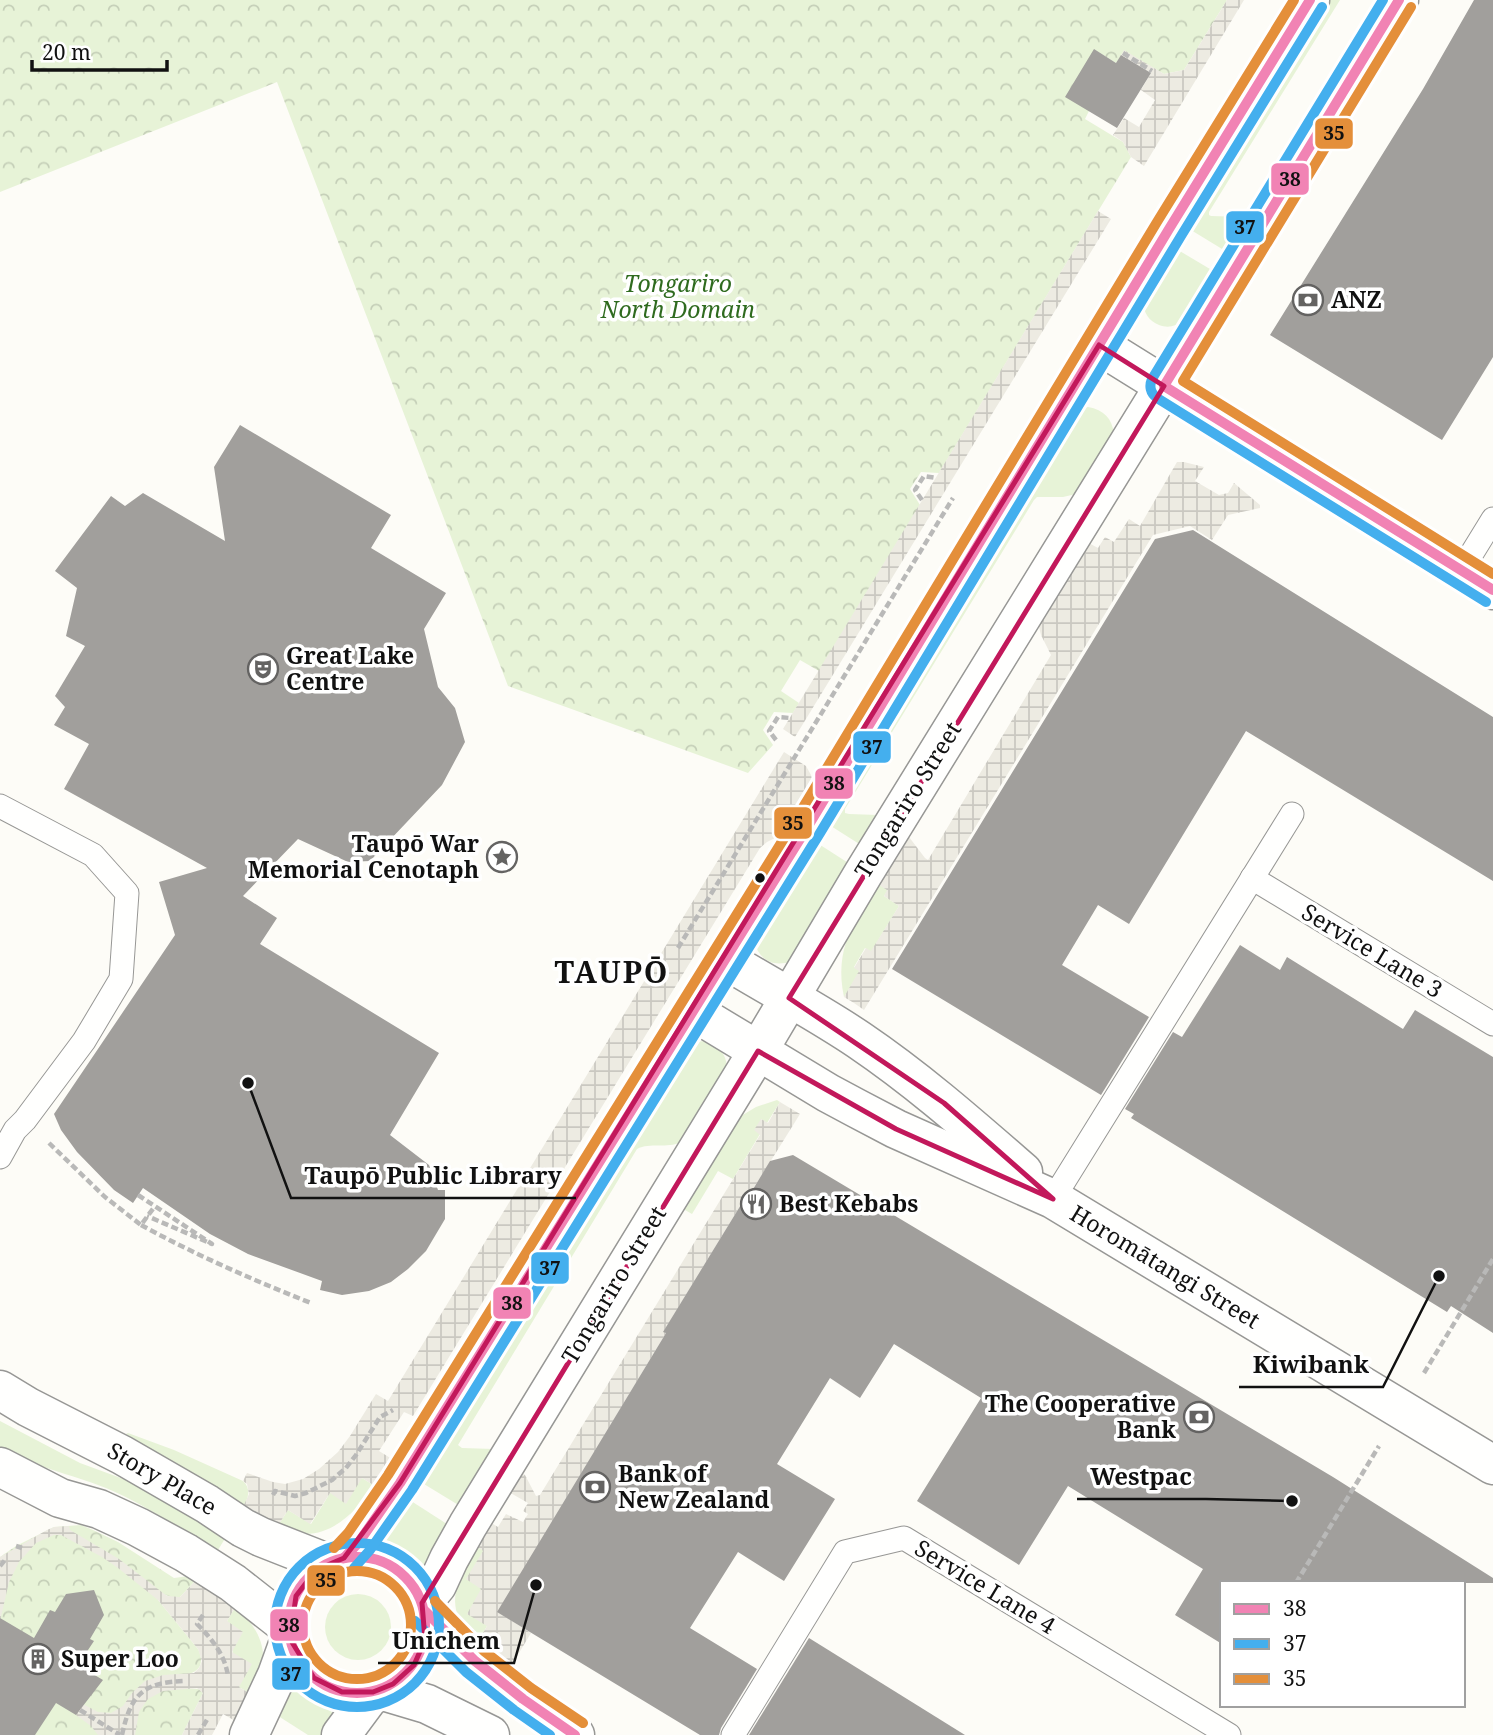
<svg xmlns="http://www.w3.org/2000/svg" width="1493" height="1735" font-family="'Noto Serif',serif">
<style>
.grass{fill:#e7f3d7}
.park{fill:url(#park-crowns)}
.plaza{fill:url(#plaza-grid)}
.building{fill:#a19f9c}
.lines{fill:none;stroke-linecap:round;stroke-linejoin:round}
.service-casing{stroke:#979795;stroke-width:25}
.minor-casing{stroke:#979795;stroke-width:41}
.tertiary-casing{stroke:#979795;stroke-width:41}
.path{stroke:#b9b9b8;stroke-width:4.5;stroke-dasharray:7 3.5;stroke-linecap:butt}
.service{stroke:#fffffe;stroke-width:23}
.minor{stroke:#fffffe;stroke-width:38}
.tertiary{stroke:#fffffe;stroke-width:38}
.bus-1-casing{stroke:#fff;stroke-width:16}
.bus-2-casing{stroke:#fff;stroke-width:16}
.bus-3-casing{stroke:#fff;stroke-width:16}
.bus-1{stroke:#f183b4;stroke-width:10}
.bus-2{stroke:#44afee;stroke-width:10}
.bus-3{stroke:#e48f3a;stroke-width:10}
.marked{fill:none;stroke:#c2185b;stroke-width:5;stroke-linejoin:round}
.bus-dot{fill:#111;stroke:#fff;stroke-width:2.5}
.labels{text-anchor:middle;stroke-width:7;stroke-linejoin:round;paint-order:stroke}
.park-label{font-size:23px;font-style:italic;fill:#2f6b1f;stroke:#fff}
.poi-label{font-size:23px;font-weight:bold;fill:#111;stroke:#fff;text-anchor:start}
.street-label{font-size:23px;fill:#111;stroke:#fff}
.district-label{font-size:30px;font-weight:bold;letter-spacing:2px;fill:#111;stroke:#fff}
.leader{fill:none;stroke:#111;stroke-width:2.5}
.callout-dot{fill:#111;stroke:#fff;stroke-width:2.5}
.callout-label{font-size:24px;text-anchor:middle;font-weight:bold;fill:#111;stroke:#fff;stroke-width:7;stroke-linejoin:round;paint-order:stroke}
.line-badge{stroke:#fff;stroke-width:2.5}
.pale-badge-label{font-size:19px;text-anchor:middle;font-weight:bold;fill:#111}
</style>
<defs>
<pattern id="park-crowns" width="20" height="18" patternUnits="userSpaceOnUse" patternTransform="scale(1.75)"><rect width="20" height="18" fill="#e7f3d7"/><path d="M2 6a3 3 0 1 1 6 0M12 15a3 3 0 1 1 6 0" fill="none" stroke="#c5cfb8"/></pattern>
<pattern id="plaza-grid" width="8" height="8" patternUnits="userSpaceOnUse" patternTransform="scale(1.75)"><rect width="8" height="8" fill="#edebe2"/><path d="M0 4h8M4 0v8" fill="none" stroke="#cac8c1"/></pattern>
</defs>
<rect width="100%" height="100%" fill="#fdfcf7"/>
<g class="grass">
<path d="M1324 0H1340L1209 212V215L1211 216 1246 217 1227 252 1186 227Z"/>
<path d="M1173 247 1215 272C1203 291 1187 336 1159 325 1149 321 1144 313 1143 303Z"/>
<path d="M1088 407C1104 410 1112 418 1114 434L1076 494 1063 497H1037L1034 500 845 809V813L849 814 878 815 864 847 823 821 1082 408Z"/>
<path d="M811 839 853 866 792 961C773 968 759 960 754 941Z"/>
<path d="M876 883 888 890 884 896 899 906 871 952 865 948 854 967 860 971 844 997C834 948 854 923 876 883Z"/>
<path d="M705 1041C718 1045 726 1053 727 1067L681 1142C667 1149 650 1142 637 1149L458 1445 462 1448 494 1449 460 1506 419 1481 694 1042Z"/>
<path d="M777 1100 780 1102 767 1123 761 1119 760 1134 733 1179 718 1171 692 1214 678 1206 728 1128 741 1116 756 1107Z"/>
<path d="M0 1421 80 1463 137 1484 229 1532 218 1550 215 1551C180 1529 145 1504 106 1488 71 1474 33 1467 0 1447Z"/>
<path d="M128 1433 174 1450 243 1481C251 1488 249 1498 243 1507 237 1504 236 1498 230 1495L226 1497 126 1434Z"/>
<path d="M362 1478 375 1486C358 1508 335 1535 304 1534 295 1533 286 1529 277 1527L288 1510 311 1524 330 1493Z"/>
<path d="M408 1499 450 1526 426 1571 422 1570 391 1546 385 1538Z"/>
<path d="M474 1544 484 1550 482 1589 487 1626 476 1645C471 1637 464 1629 460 1621 447 1595 463 1568 474 1544Z"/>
<circle cx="358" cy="1627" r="33"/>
<path d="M236 1606C251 1621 265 1639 263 1662 261 1673 255 1685 252 1695L239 1687 227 1621Z"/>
<path d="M293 1685 332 1712 334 1715 327 1735H308L275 1714Z"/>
</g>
<g class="park">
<path d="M0 0H1227L1184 70 1164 74 1124 51 1116 63 1095 50 1089 111 1085 119 1123 142 1131 157 939 473 921 472 910 489 920 505 819 671 800 660 781 691 799 703 793 713 774 712 763 730 773 745 748 773 508 686 277 82 0 192Z"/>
<path d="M81 1525 93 1530 118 1542 174 1578 189 1576 197 1579 180 1597H171L163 1594 158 1600 198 1649C205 1663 200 1672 185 1675L186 1688 199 1689 203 1693 182 1735H0V1557L16 1546 54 1527Z"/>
</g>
<g class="plaza">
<path d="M1227 0H1244L1144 166 1131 157 1123 142 1113 135 1124 118 1139 127 1155 100 1141 90 1151 73 1121 55 1124 50 1164 74 1184 70Z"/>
<path d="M1098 211 1111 219 795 737 783 729Z"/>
<path d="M1177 462H1184L1204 467 1195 481 1219 495 1228 493 1234 483 1260 505V508L1228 515 1212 540 1190 526 1153 535 864 1010 854 1003 844 997 859 971 854 968 866 948 871 951 899 906 884 896 887 890 876 883 906 833 925 858 928 860 1051 655 1041 635 1039 627V619L1085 541 1098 548 1105 537 1114 542 1129 519 1140 526Z"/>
<path d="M784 752 806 766 811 775 813 785 791 830 767 842 760 848 413 1416 404 1412 379 1451 392 1459 375 1486 362 1478 346 1504 330 1493 310 1524 288 1510 277 1527 243 1507 249 1494 247 1484 243 1481 247 1473 273 1482 285 1484 303 1479 319 1469 338 1452 350 1436 376 1394 388 1401Z"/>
<path d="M780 1102 800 1114 752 1191 750 1190 664 1331 666 1333 498 1612 531 1633 507 1673 476 1645 487 1626 467 1614 481 1589 466 1579 483 1551 474 1544 488 1521 498 1527 506 1514 523 1522 528 1514 523 1511 528 1503 507 1491 519 1472 525 1475 536 1496 540 1495 760 1135 754 1130 761 1119 768 1123Z"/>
<path d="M69 1526 70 1530 119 1559 167 1596 180 1597 197 1579 236 1606 227 1621 243 1632 232 1652 252 1664 239 1687 252 1695 237 1722 223 1714 212 1735H182L203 1693 197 1688 163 1691 148 1699 139 1712 135 1735H98L91 1726 76 1715 83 1704 98 1712 111 1713 123 1706 132 1693 145 1681 163 1675 194 1673 199 1668 202 1661 198 1649 158 1600 118 1568 102 1557 61 1535H54L36 1543 19 1562 9 1582 0 1621V1557L47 1530 54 1527Z"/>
</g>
<g class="building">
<path d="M1474 0H1493V357L1442 440 1270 335 1423 89Z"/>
<path d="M1094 49 1116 63 1121 55 1151 73 1117 128 1065 97Z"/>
<path d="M240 425 391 515 371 548 446 593 424 629 438 687 455 708 465 742 442 785 370 861 348 862 298 839 243 896 277 918 260 944 439 1053 390 1135 429 1165 438 1190H445V1219L426 1251 408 1269 391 1282 369 1291 342 1295 320 1290 322 1281 248 1254 210 1234 143 1188 133 1203 114 1190 77 1152 61 1130 54 1114 175 935 159 882 207 868 64 789 89 744 54 725 65 707 55 696 85 646 66 636 77 588 55 571 111 496 125 506 143 493 225 541 214 467Z"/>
<path d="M1193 530 1493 717V881L1246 731 1129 924 1098 905 1062 965 1149 1017 1101 1095 892 969 1155 539Z"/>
<path d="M1240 945 1280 970 1287 957 1403 1029 1415 1010 1493 1057V1333L1451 1306 1447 1312 1131 1118 1134 1114 1125 1109 1173 1032 1182 1037Z"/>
<path d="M793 1155 1333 1477 1493 1578V1583H1222V1644L1175 1615 1203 1569 1068 1486 1019 1565 917 1501 981 1398 894 1344 860 1398 830 1378 777 1464 835 1499 784 1581 738 1552 690 1628 757 1669 721 1728 719 1735H700L497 1612 666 1333 663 1332 750 1190 752 1191 770 1161Z"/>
<path d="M94 1590 104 1615 90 1639 94 1641 78 1665 103 1680 76 1715 56 1703 35 1735H0V1618L34 1638 50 1610 55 1612 66 1594Z"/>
<path d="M809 1638 965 1735H749Z"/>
</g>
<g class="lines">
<g class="service-casing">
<g id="service">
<path d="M1461 571 1493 519"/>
<path d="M0 806 93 855 127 893 121 979 84 1041 25 1120 15 1130 0 1157"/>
<path d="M1252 878 1493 1024"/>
<path d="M1053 1199 1292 814"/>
<path d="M733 1735 845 1552 904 1538 1229 1735"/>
</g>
</g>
<g class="minor-casing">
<g id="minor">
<path d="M726 960C770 987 816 1011 859 1040 918 1080 970 1126 1023 1172"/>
<path d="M694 1012 828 1093 856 1108 896 1129 1053 1199 1493 1465"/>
<path d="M0 1390 28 1407 122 1455 207 1504 243 1528 261 1537 327 1563"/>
<path d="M0 1467 60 1498 99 1509 138 1527 186 1553 233 1583 289 1627"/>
<path d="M249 1735 277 1675 290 1639"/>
<path d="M341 1735 373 1692"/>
</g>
</g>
<g class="tertiary-casing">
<g id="tertiary">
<path d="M1099 345 1493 590"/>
<circle cx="357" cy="1625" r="68"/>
<path d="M344 1558 359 1542 400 1483 808 826 1169 229 1310 0"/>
<path d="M422 1603 437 1585 449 1559 468 1525 758 1051 863 874 1164 386 1399 0"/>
<path d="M425 1611 475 1661 523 1699 575 1735"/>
<path d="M380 1690 427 1704 490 1735"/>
</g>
</g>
<g class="path">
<path d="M1123 53 1152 71"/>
<path d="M922 500 915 490 924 476 936 478"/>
<path d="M776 740 769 731 778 717 790 718"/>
<path d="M678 948 953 498"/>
<path d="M49 1143 105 1197 141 1225 155 1206"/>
<path d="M138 1195 212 1244 147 1216"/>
<path d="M141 1225C196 1255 253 1280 311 1303"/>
<path d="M1424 1373 1493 1259"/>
<path d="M273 1495 275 1491 295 1496 306 1493 332 1480 346 1468 356 1455 380 1417 393 1410"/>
<path d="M16 1546 22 1548"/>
<path d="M0 1566 5 1560"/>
<path d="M1296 1583 1379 1446"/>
<path d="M203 1615 197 1624C212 1639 225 1655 228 1676"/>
<path d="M80 1710 120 1735"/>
<path d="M122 1735C131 1693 144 1682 186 1681"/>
<path d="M198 1735 208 1718"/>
</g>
<use href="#service" class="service"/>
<use href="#minor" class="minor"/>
<use href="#tertiary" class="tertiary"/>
<g class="bus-1-casing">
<g id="bus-1">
<path d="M1399 0 1164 386 1493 590"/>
<circle cx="357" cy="1625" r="68"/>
<path d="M344 1558 359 1542 400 1483 808 826 1169 229 1310 0"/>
<path d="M425 1611 475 1661 523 1699 575 1735"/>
</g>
</g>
<g class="bus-2-casing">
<g id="bus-2">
<path d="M1383 0 1152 379C1149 386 1150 393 1157 398L1486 602"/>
<circle cx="357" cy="1625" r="82"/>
<path d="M354 1568 370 1550 412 1490 820 833 1181 236 1322 7"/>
<path d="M415 1621 466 1672 514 1710 550 1735"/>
</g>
</g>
<g class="bus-3-casing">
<g id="bus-3">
<path d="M1411 7 1183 381 1493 574"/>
<path d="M334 1548 348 1533 388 1475 796 819 1157 222 1294 0"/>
<circle cx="357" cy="1625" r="54"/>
<path d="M435 1601 484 1651 531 1688 583 1723"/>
</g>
</g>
<use href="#bus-1" class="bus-1"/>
<use href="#bus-2" class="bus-2"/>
<use href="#bus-3" class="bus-3"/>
</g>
<path class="marked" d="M1099 345 1164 386 789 998 944 1103 1053 1199 896 1129 758 1051 422 1603 425 1640 414 1665 393 1684 373 1692H342L314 1678 290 1639 296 1596 316 1570 344 1558 400 1483Z"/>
<defs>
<g id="bank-ring" transform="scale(1.575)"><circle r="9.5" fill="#fff" stroke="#646362" stroke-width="1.5"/><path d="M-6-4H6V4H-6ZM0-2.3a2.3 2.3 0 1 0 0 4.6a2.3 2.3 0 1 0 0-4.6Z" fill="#646362"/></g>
<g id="theatre-ring" transform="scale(1.575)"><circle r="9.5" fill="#fff" stroke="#646362" stroke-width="1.5"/><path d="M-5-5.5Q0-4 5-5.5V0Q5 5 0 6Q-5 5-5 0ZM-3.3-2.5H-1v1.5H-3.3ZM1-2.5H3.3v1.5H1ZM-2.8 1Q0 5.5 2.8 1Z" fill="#646362"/></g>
<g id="sight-ring" transform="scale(1.575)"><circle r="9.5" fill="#fff" stroke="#646362" stroke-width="1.5"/><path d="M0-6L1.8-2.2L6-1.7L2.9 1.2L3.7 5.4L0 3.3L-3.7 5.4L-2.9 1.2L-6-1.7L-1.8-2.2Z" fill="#646362"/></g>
<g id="restaurant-ring" transform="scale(1.575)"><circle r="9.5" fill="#fff" stroke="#646362" stroke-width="1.5"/><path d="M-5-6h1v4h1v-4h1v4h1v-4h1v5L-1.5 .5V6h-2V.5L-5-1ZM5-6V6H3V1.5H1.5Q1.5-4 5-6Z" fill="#646362"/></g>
<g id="building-ring" transform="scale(1.575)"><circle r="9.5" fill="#fff" stroke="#646362" stroke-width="1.5"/><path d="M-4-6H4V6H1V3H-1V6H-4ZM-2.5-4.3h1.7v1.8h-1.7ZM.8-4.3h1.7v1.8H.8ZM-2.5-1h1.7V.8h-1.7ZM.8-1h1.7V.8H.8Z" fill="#646362"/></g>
</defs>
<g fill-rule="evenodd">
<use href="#bank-ring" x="1308" y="300"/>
<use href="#theatre-ring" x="263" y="669"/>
<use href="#sight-ring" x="502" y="857"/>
<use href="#restaurant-ring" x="756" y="1204"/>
<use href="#bank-ring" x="1199" y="1417"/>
<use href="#bank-ring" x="595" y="1487"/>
<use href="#building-ring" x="38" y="1659"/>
</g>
<circle class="bus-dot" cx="760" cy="878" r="6"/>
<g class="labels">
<g class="park-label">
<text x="678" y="292">Tongariro<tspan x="678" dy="26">North Domain</tspan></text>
</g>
<g class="poi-label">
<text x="1331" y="308">ANZ</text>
<text x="286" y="664">Great Lake<tspan x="286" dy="26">Centre</tspan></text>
<text x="479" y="852" text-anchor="end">Taupō War<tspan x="479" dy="26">Memorial Cenotaph</tspan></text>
<text x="779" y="1212">Best Kebabs</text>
<text x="1176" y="1412" text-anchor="end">The Cooperative<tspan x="1176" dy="26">Bank</tspan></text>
<text x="618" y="1482">Bank of<tspan x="618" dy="26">New Zealand</tspan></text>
<text x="61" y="1667">Super Loo</text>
</g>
<g class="street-label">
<text transform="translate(908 800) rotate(-58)" y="8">Tongariro Street</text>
<text transform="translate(1372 951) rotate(31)" y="8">Service Lane 3</text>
<text transform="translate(1165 1267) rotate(31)" y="8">Horomātangi Street</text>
<text transform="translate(614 1285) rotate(-59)" y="8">Tongariro Street</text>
<text transform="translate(162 1479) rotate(30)" y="8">Story Place</text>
<text transform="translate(985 1587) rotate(31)" y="8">Service Lane 4</text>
</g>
<g class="district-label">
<text x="612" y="983">TAUPŌ</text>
</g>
</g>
<path class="leader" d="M248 1083L291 1198H576M1439 1276L1383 1387H1239M1292 1501L1206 1499H1077M536 1585L514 1663H378"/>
<g class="callout-dot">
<circle cx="248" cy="1083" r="7"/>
<circle cx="1439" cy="1276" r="7"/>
<circle cx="1292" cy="1501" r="7"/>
<circle cx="536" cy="1585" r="7"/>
</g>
<g class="callout-label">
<text x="433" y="1184">Taupō Public Library</text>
<text x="1311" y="1373">Kiwibank</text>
<text x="1141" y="1485">Westpac</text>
<text x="446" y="1649">Unichem</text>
</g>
<g class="line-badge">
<rect x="1314" y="117" width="40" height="33" rx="7" fill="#e48f3a"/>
<rect x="1270" y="162" width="40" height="34" rx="7" fill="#f183b4"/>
<rect x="1225" y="210" width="40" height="34" rx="7" fill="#44afee"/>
<rect x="852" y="730" width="40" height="34" rx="7" fill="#44afee"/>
<rect x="814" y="767" width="40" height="33" rx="7" fill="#f183b4"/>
<rect x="773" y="806" width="40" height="34" rx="7" fill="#e48f3a"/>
<rect x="530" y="1251" width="40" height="34" rx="7" fill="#44afee"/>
<rect x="492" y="1286" width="40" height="34" rx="7" fill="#f183b4"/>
<rect x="306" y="1564" width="40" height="33" rx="7" fill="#e48f3a"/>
<rect x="269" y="1608" width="40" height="34" rx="7" fill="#f183b4"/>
<rect x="271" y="1657" width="40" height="34" rx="7" fill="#44afee"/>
</g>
<g class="pale-badge-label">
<text x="1334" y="140">35</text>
<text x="1290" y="186">38</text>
<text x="1245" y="234">37</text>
<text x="872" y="754">37</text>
<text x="834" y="790">38</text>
<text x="793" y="830">35</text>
<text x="550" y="1275">37</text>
<text x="512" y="1310">38</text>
<text x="326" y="1587">35</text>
<text x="289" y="1632">38</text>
<text x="291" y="1681">37</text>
</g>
<rect x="1220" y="1581" width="245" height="126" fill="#ffffff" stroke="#a0a0a0" stroke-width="2"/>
<rect x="1234" y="1604" width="35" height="10" fill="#f183b4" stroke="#a0a0a0" stroke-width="2"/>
<text x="1283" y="1616" font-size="21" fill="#111111">38</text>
<rect x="1234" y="1639" width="35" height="10" fill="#44afee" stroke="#a0a0a0" stroke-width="2"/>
<text x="1283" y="1651" font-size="21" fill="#111111">37</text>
<rect x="1234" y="1674" width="35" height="10" fill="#e48f3a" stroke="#a0a0a0" stroke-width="2"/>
<text x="1283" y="1686" font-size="21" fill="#111111">35</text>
<path d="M32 60v10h135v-10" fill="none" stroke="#111111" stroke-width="3.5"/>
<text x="42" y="60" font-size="21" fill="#111111" stroke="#ffffff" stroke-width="5" paint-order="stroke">20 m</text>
</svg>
